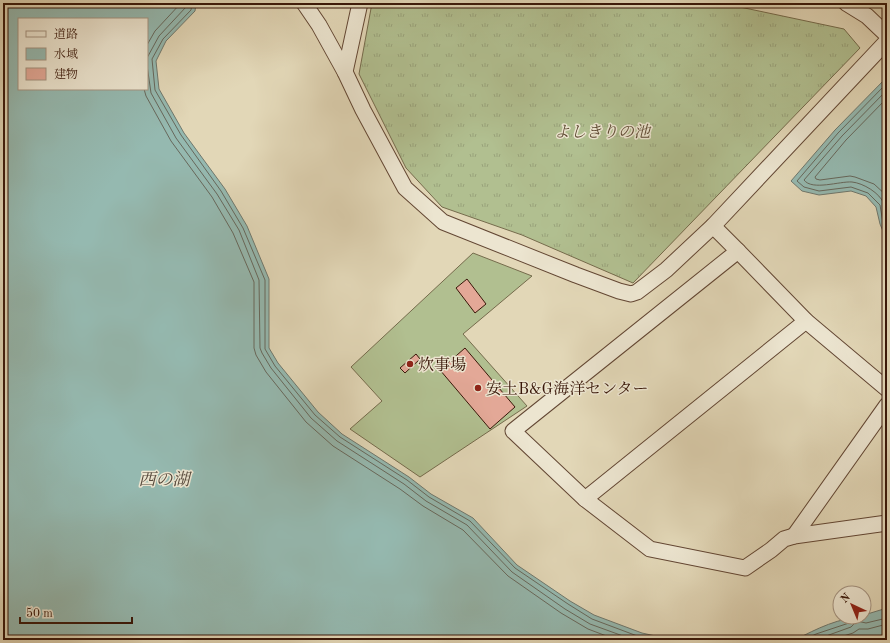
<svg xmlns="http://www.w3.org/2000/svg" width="890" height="643" font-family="'Old Standard TT','Noto Serif JP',serif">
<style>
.grass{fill:url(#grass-tufts);stroke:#756b4c}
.pitch{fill:#b1bf90;stroke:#756b4c}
.water{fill:#95b9b0;stroke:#70786d;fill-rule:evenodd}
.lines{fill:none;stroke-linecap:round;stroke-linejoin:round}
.shore{stroke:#67685c;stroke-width:1}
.building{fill:#e3a897;stroke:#391709}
.minor-casing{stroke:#634734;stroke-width:17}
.minor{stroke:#ece5d0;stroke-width:15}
.poi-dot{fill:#8f2418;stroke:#ece5d0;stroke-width:1.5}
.labels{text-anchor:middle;stroke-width:3;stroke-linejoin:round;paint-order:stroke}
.park-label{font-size:16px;font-style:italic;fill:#5d4932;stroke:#ece5d0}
.poi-label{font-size:16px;fill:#391709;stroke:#ece5d0;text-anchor:start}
.water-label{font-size:17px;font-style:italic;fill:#55483b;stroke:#ece5d0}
</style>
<defs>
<pattern id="grass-tufts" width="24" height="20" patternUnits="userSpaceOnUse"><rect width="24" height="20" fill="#b1bf90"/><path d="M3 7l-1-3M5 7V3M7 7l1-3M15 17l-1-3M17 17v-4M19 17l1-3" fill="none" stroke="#99a37b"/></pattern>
</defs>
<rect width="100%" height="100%" fill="#e2d7b7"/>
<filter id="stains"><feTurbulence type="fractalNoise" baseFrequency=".005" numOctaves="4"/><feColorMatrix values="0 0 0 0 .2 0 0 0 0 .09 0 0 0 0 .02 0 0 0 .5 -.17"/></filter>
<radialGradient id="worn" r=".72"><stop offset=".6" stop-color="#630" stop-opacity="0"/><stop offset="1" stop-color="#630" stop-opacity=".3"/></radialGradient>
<path class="grass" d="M372 3H721L844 29 860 48 633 283 522 235 442 207 406 168 359 74Z"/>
<path class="pitch" d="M473 253 532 276 463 334 527 406 420 477 350 429 382 401 351 367Z"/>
<g class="water">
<path d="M3 3H196L195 11 166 41 156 61 159 89 184 133 225 189 247 226 269 279V348L278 363 318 412 342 434 409 477 431 494 473 518 517 565 570 601 594 615 642 633 660 637 693 640H3ZM19 19H147V89H19Z"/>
<path d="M887 77V238L885 236 880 224 876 207 866 196 851 191 819 195 802 191 791 181 835 130Z"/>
<path d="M887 608V640H795C816 629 840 617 864 617V615Z"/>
<path d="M735 637 757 640H693Z"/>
</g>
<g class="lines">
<g class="shore">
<path d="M192 3 191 10 163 39 152 59 155 90 181 135 221 191 243 228 265 280V349L275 366 315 415 340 437 407 480 429 497 470 521 515 568 568 604 592 619 640 637 653 640"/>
<path d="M147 45 155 31 181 3"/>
<path d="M147 58 159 36 186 7 187 3"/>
<path d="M147 65 151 93 176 138 217 194 239 230 259 280 260 348 262 353 271 368 311 418 337 441 404 484 426 501 467 525 512 572 565 609 590 624 634 640"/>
<path d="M887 83 838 133 797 181 804 187 819 191 851 187 868 193 880 205 883 223 887 231"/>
<path d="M144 89 146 96 171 141 212 197 233 233 254 282V348L256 355 266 372 306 422 333 446 400 489 423 506 463 530 508 576 561 613 588 629 617 640"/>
<path d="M887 90 842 136 804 180C812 191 840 181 852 182 863 183 880 193 884 204 886 207 886 212 887 216"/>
<path d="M887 98 846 140 815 177 816 179 820 180 850 176 855 177 874 184 887 196"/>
<path d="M804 640 816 634 849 623 851 620 852 617"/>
<path d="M815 640 851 627 857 621 866 623 887 618"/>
<path d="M831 640 853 633 859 629H868L887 624"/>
</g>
</g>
<g class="building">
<path d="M467 279 486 304 475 313 456 288Z"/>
<path d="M465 348 515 407 490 429 440 370Z"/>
<path d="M416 354 420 359 405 373 400 368Z"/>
</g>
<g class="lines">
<g class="minor-casing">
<g id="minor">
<path d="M304 3 319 25 345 72 363 110 405 188 443 222 576 275 619 291 631 294 637 292 666 270 713 226 887 41"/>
<path d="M846 3 867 16 887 35"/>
<path d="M345 72 360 3"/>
<path d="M713 226 738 251 806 321 887 389"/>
<path d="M738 251 513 431 585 499 650 549 745 568 771 550 784 539 794 536 887 523"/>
<path d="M585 499 806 321"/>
<path d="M794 536 887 405"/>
</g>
</g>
<use href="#minor" class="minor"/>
</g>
<g class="poi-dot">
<circle cx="410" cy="364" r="4"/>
<circle cx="478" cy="388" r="4"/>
</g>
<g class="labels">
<g class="park-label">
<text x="602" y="137">よしきりの池</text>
</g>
<g class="poi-label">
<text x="418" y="370">炊事場</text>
<text x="486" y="394">安土B&amp;G海洋センター</text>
</g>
<g class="water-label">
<text x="164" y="485">西の湖</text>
</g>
</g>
<rect width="890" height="643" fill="none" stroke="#e2d7b7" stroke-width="16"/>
<rect x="4" y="4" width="882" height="635" fill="none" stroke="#391709" stroke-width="2"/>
<rect x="8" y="8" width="874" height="627" fill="none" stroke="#391709"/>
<rect x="18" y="18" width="130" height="72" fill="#ece5d0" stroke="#a49380"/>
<rect x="26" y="31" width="20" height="6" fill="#ece5d0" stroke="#a49380"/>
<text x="54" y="38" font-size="12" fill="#391709">道路</text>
<rect x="26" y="48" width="20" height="12" fill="#95b9b0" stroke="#a49380"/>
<text x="54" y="58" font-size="12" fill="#391709">水域</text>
<rect x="26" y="68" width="20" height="12" fill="#e3a897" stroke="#a49380"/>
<text x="54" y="78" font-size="12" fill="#391709">建物</text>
<g transform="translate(852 605) rotate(316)"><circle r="19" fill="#ece5d0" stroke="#a49380"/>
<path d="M0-3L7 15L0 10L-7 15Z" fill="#8f2418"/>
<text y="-6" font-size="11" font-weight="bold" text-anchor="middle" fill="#391709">N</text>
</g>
<path d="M20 617v6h112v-6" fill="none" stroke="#391709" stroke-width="2"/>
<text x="26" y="617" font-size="12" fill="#391709" stroke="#ece5d0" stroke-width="3" paint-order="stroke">50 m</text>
<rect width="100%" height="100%" filter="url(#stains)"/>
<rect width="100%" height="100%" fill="url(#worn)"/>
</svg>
